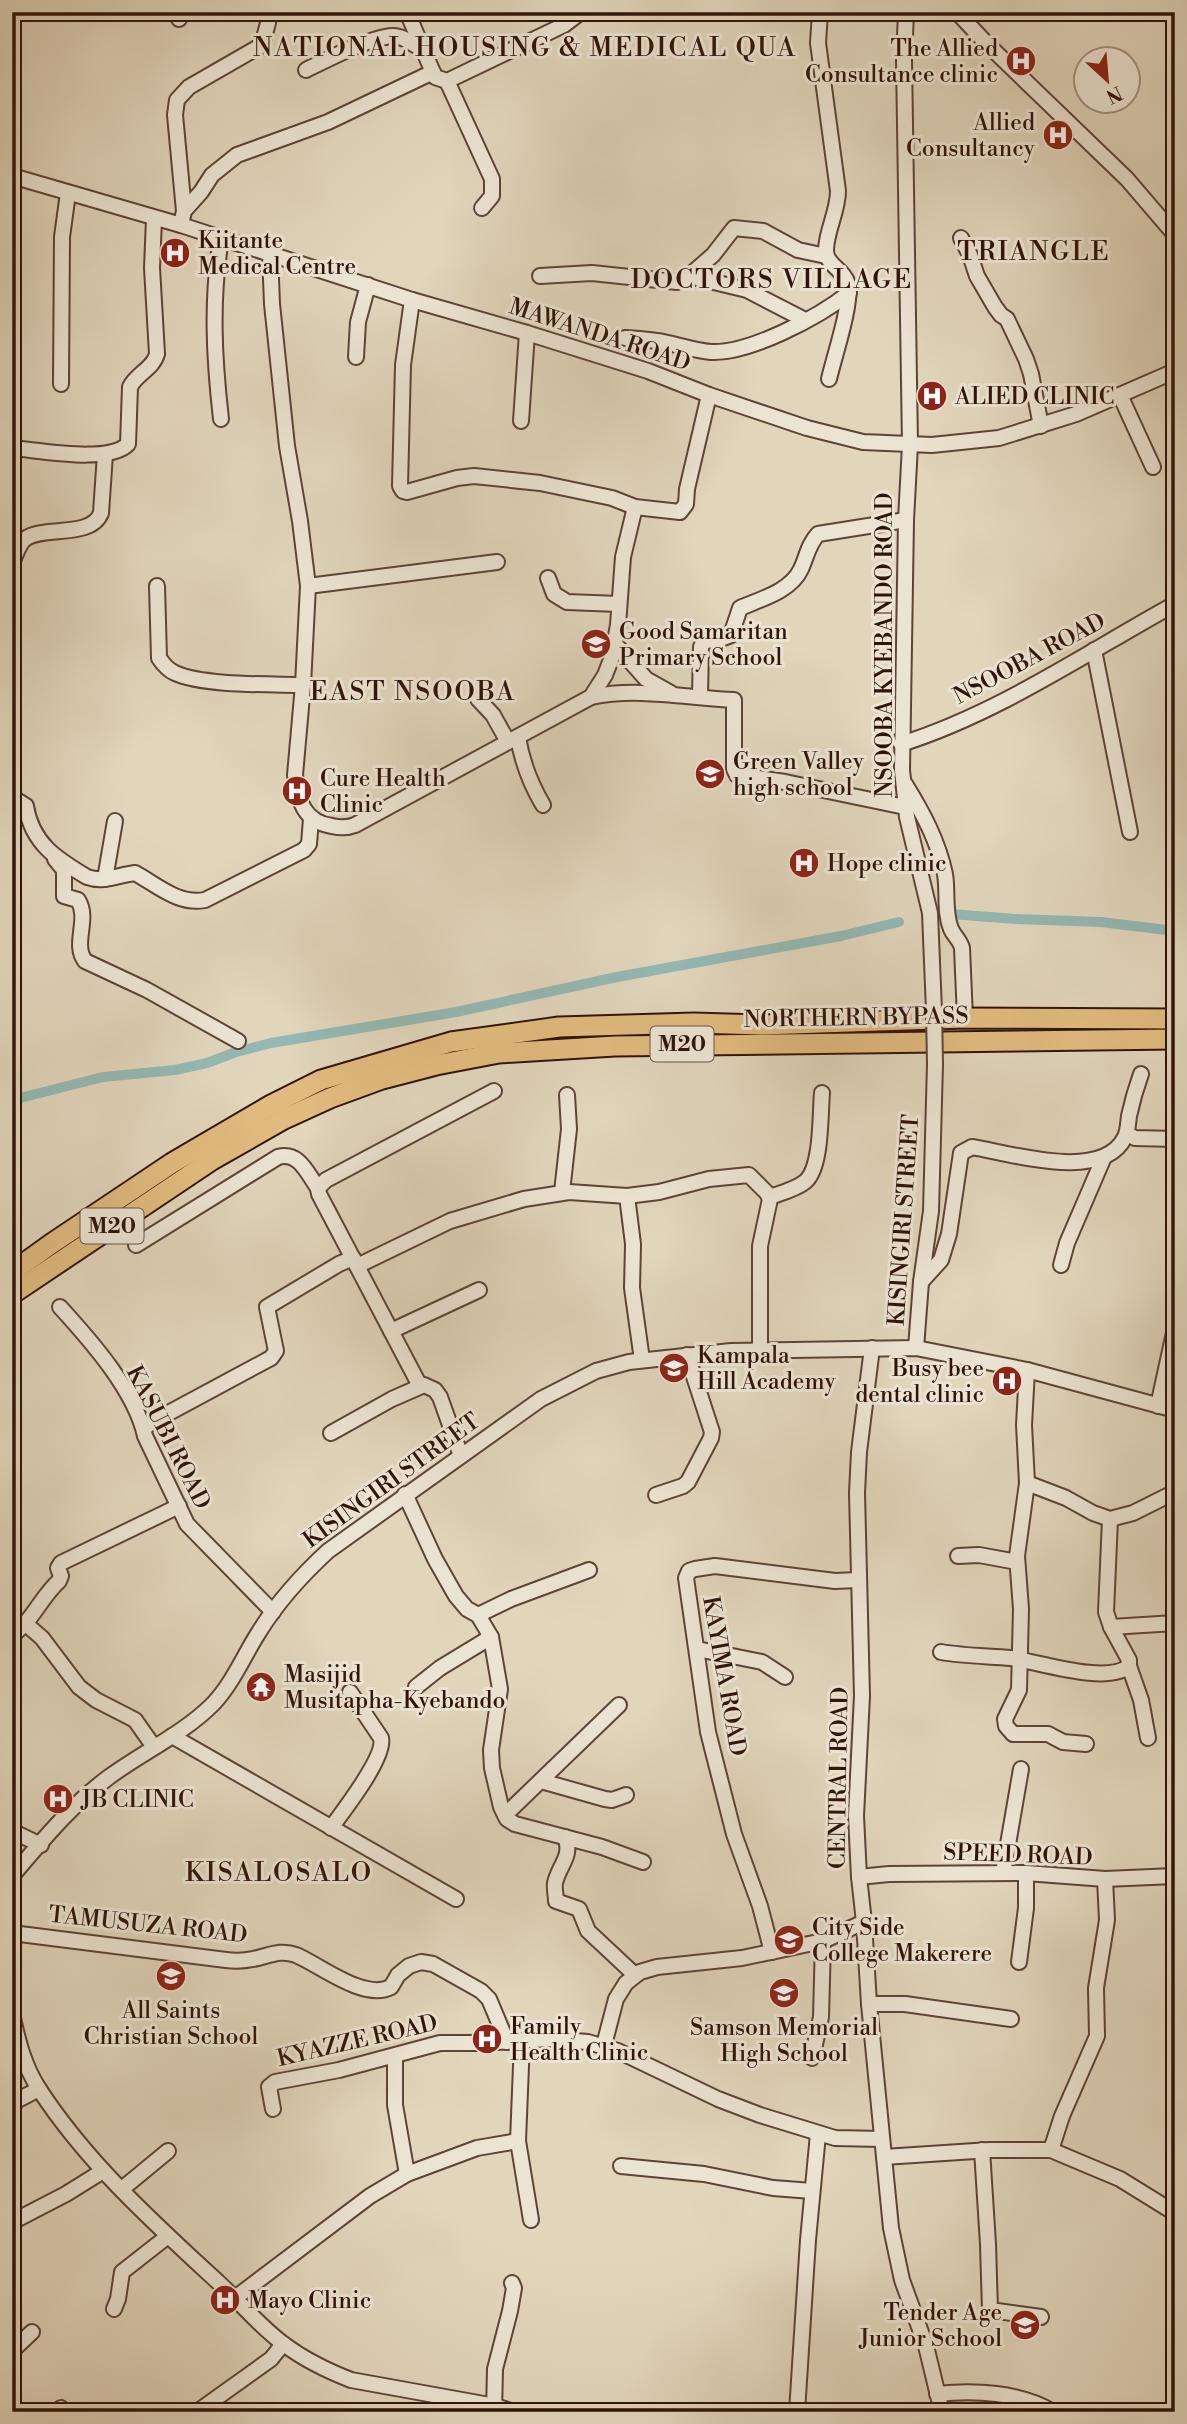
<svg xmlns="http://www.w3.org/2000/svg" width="1187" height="2424" font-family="'Libre Bodoni',serif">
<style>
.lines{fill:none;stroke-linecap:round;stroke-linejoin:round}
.canal{stroke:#94b8b3;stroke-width:10}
.minor-casing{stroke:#5d4436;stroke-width:18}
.highway-casing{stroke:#311409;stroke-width:23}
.minor{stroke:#ece4d3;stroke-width:14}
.highway{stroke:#e0ba7e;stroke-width:19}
.minor-bridge-casing{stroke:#5d4436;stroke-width:18;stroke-linecap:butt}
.minor-bridge{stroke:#ece4d3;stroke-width:14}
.labels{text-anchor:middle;stroke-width:6;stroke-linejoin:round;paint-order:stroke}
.shield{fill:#ece4d3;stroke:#695246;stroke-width:2}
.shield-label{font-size:21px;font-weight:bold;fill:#311409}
.poi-label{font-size:23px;fill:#311409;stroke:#ece4d3;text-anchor:start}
.street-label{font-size:23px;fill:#311409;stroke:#ece4d3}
.quarter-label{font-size:26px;letter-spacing:2px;fill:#311409;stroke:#ece4d3}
</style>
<rect width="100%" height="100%" fill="#e1d5bc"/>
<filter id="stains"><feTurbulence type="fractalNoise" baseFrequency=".00286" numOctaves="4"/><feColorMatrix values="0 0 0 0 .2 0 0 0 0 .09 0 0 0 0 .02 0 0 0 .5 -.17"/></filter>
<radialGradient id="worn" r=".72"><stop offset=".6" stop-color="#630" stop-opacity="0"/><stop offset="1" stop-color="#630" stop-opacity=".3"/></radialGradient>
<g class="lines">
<g class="canal">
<path d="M951 914 1015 919 1101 922 1175 931"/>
<path d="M12 1100 103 1077 175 1070 207 1063 236 1052 271 1043 456 1012 617 977 841 936 899 922"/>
</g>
<g class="minor-casing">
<g id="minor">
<path d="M407 12 435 77 447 81 564 25 581 12"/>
<path d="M820 12 818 43 838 191C838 211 827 229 826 249 825 265 844 269 848 284 852 304 834 357 829 379"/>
<path d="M906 12 904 60 910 445 906 520 902 770 907 817 930 913 934 1011"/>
<path d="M957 12 986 43 1127 179 1175 235"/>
<path d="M179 19 180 12"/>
<path d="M306 70C328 59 370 37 393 36 404 36 414 45 423 50"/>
<path d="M447 81 492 179V196L482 208"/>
<path d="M12 176 181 225 412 300 527 333 648 371 709 395 807 428 863 442 932 445 999 438 1076 414 1175 371"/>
<path d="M184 211 175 115 177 100 189 87 262 45 268 23 267 12"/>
<path d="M181 225 184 211 201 192 212 175 237 155 328 122 433 72"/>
<path d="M961 238 970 255 977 276 995 307 1001 315 1007 319 1026 359 1031 374 1041 426"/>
<path d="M270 253 272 304 287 446 300 521 308 586 303 685 295 775C298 801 304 822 332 826 340 828 347 828 355 825L591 697 605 675 612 657 618 625 623 557 635 507"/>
<path d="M540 276 592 273 677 282 689 276 713 255 734 228 763 231 798 250 826 256"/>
<path d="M689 276 747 290 805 320"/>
<path d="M412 300 403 365 400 486 403 491 407 492 457 478 474 476 540 483 612 498 635 507 680 512 686 504 687 489 709 395"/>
<path d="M625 338C639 339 654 340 668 343 682 346 696 351 711 352 749 354 819 317 849 293"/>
<path d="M356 357 358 322 368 285"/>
<path d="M61 384 62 237 68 193"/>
<path d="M1120 395 1153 467"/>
<path d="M221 419C214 358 211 300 221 239"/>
<path d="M521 421 527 333"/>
<path d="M12 448C39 450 109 464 128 444L130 387C137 373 153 369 157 354L152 268 154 219"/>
<path d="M12 563C16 555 18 545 25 539 43 525 91 539 101 513L105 454"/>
<path d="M548 578 554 594 567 602 619 604"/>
<path d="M157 586 159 658C163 664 168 670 175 673 203 686 271 684 303 685"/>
<path d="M308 586 497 562"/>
<path d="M615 644 646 679 671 693"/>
<path d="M1094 650 1130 832"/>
<path d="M700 696 701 647 704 641 718 640 731 635 740 608C761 599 791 591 801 569 807 556 808 545 818 534L906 520"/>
<path d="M591 697C638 687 687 698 734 700V769L737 775 785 782 905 807"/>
<path d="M478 699 493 715 508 742"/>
<path d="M518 737C522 762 530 783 543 805"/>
<path d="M901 744C999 713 1086 653 1175 604"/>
<path d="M905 784C923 813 938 841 945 874 948 892 944 912 951 929 954 936 960 940 962 948L965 1018"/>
<path d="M12 802 18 801 26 806C32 844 57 859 87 877 104 883 118 875 135 873 157 885 178 905 205 900L304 850 309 844 311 819"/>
<path d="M55 859 64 870V896L78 900C90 919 72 944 85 961L147 990 238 1041"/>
<path d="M105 879 115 821"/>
<path d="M1127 1134 1135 1138 1175 1139"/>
<path d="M562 1192 569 1129 567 1095"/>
<path d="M627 1196 633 1244 632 1288 642 1360"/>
<path d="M770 1197C781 1193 797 1189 806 1181 822 1166 820 1114 822 1093"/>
<path d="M136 1245 278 1157C299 1151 307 1173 318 1188"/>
<path d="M1061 1265 1067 1243 1104 1157"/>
<path d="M357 1266 450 1221 524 1199 569 1192 627 1196 659 1192 709 1179 749 1175 767 1193 770 1199 760 1246V1350"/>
<path d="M921 1282 941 1260 949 1234 961 1153 972 1147C1010 1153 1103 1183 1125 1137 1128 1131 1128 1123 1129 1116 1132 1102 1136 1088 1141 1074"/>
<path d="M60 1307C92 1342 135 1391 145 1436L187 1524 273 1612"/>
<path d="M391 1331 479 1290"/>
<path d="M872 1348 859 1452 857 1493 862 1696 856 1816 859 1877 864 1922 869 2004 891 2228 902 2280 926 2346 942 2412"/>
<path d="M916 1348 921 1282 931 1211 935 1064"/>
<path d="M1027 1370 1024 1425 1027 1483 1017 1556 1021 1609 1019 1690 1005 1719 1006 1726 1013 1734H1048L1063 1742 1086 1744"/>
<path d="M420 1386 319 1194 318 1188 326 1180 494 1091"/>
<path d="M1158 1406 1175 1328"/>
<path d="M145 1428 150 1423 271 1358 276 1351 267 1307 339 1264 353 1258"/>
<path d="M331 1433 392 1399 424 1385 435 1390 440 1397 461 1456"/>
<path d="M1027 1483 1066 1498 1093 1513 1110 1519 1133 1513 1175 1492"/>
<path d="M405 1494 435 1559 456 1596 467 1609 478 1615 491 1637 500 1689 491 1750 492 1768 501 1807 507 1819 515 1824 602 1847 643 1862"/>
<path d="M656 1495 683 1486 688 1482 711 1438 712 1432 687 1355"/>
<path d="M1110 1519 1106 1612 1111 1627 1129 1660V1666L1141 1700 1148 1738"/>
<path d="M958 1556 979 1555 1017 1562"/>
<path d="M478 1615 511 1599 589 1570"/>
<path d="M26 1624 42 1638 79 1687 96 1700 135 1720 154 1747"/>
<path d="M1111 1627 1175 1623"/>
<path d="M12 1635C32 1622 41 1597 59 1581L61 1576 58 1568 61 1563 179 1506"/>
<path d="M697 1649 762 1662 785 1677"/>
<path d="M941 1652C964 1656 988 1656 1011 1658 1039 1662 1107 1685 1129 1666"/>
<path d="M416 1687 440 1668 491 1637"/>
<path d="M172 1736 456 1899"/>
<path d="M541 1781 605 1799 612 1800 626 1795"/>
<path d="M505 1815 619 1705"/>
<path d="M331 1828C343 1811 386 1757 381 1738L350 1692"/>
<path d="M12 1831 41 1845"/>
<path d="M565 1837C573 1856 559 1865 555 1883 554 1888 556 1895 556 1901L579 1909 588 1931 635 1975"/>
<path d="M1003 1873 1021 1769"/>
<path d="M12 1876C42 1841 72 1804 109 1777 143 1752 183 1734 213 1704 233 1683 244 1655 259 1632 278 1601 302 1575 328 1551L541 1399 596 1371 629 1362 731 1351 916 1348 1027 1370 1175 1410"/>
<path d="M859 1877 889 1874 1026 1873 1105 1879 1175 1876"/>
<path d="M12 1933 226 1960C235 1961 244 1961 253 1959 269 1956 280 1949 296 1955 320 1965 364 2001 391 1987L398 1975 409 1966 421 1962 433 1964 481 1991 489 1999 507 2042"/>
<path d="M772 1952 760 1906 734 1834 708 1732 686 1578 689 1571 695 1569 715 1566 835 1581 858 1580"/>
<path d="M1019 1962 1026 1908V1873"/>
<path d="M869 2004H905L1011 2019"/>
<path d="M12 2014C18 2041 24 2066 39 2089 87 2163 155 2224 219 2283 241 2303 261 2328 285 2345 305 2360 328 2371 351 2380L495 2406 514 2412"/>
<path d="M522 2041 518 2141 531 2220"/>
<path d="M604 2045 616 1999 626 1983 640 1972 657 1967 742 1958 823 1941 864 1922"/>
<path d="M395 2056V2105L407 2174"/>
<path d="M812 2058 821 2017 823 1941"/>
<path d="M12 2103 39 2089"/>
<path d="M273 2109 269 2087 275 2082 339 2070 440 2043H482L548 2039 588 2042 618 2051 718 2099 760 2115 835 2138 882 2139"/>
<path d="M982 2150 988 2244 990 2310 1041 2317"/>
<path d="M1051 2150 1062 2116 1097 2036 1096 1988 1107 1920 1105 1879"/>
<path d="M884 2157 990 2150H1051L1120 2179 1175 2213"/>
<path d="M621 2166 704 2174 773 2188 812 2191"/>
<path d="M122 2189 168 2151"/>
<path d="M12 2222 66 2194 103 2171"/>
<path d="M235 2298 370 2196 407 2174 477 2148 518 2141"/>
<path d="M114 2309 118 2299 122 2272 168 2236"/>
<path d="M12 2351 32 2332"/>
<path d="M937 2394C974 2390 1020 2392 1053 2412"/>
<path d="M61 2408 64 2412"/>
<path d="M197 2412 271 2359 283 2344"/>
<path d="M494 2412 495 2369 510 2311 514 2288 512 2283"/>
<path d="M797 2412 808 2240 818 2134"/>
</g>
</g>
<g class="highway-casing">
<g id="highway">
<path d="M12 1272 51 1244 172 1163 271 1105 321 1080 451 1042 559 1027 694 1023 762 1025 965 1018 1175 1019"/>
<path d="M12 1294 212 1160 284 1119 330 1098 382 1079 436 1065 499 1053 615 1046 1175 1039"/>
</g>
</g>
<use href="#minor" class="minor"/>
<use href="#highway" class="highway"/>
<g class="minor-bridge-casing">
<path id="minor-bridge" d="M934 1011 935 1064"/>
</g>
<use href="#minor-bridge" class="minor-bridge"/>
</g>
<defs>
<g id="hospital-disc" transform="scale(1.575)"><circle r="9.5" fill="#8f2418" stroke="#ece4d3"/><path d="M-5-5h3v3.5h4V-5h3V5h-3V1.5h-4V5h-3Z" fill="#fff"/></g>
<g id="school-disc" transform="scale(1.575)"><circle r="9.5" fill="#8f2418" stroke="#ece4d3"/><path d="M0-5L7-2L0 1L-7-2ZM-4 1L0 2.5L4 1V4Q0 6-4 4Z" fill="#fff"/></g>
<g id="temple-disc" transform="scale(1.575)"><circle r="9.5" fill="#8f2418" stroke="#ece4d3"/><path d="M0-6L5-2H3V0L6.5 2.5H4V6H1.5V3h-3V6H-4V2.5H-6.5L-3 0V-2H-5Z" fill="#fff"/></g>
<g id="university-disc" transform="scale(1.575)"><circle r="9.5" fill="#8f2418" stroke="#ece4d3"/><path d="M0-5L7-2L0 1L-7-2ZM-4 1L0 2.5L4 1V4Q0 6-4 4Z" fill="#fff"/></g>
</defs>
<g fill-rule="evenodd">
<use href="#hospital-disc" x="1021" y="61"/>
<use href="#hospital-disc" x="1058" y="135"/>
<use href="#hospital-disc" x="175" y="253"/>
<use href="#hospital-disc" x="932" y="396"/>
<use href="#school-disc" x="596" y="644"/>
<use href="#school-disc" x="710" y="774"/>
<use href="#hospital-disc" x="297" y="791"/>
<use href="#hospital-disc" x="804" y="863"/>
<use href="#school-disc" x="674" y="1368"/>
<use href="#hospital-disc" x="1007" y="1381"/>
<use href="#temple-disc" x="261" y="1687"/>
<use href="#hospital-disc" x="58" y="1799"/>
<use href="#university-disc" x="789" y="1940"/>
<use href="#school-disc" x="171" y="1976"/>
<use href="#school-disc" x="784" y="1993"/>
<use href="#hospital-disc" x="487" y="2039"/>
<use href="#hospital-disc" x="225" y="2300"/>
<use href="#school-disc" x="1025" y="2325"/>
</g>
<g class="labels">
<g class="shield">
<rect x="650.5" y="1026.5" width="63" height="35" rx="5"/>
<rect x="80.5" y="1208.5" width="63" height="35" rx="5"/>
</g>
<g class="shield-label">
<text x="682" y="1051">M20</text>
<text x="112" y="1233">M20</text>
</g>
<g class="poi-label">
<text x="998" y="56" text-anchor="end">The Allied<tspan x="998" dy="26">Consultance clinic</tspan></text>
<text x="1035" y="130" text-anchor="end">Allied<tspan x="1035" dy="26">Consultancy</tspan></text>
<text x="198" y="248">Kiitante<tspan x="198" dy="26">Medical Centre</tspan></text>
<text x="955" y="404">ALIED CLINIC</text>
<text x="619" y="639">Good Samaritan<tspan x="619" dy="26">Primary School</tspan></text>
<text x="733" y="769">Green Valley<tspan x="733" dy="26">high school</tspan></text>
<text x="320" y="786">Cure Health<tspan x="320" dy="26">Clinic</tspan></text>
<text x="827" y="871">Hope clinic</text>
<text x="697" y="1363">Kampala<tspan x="697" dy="26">Hill Academy</tspan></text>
<text x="984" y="1376" text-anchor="end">Busy bee<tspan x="984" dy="26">dental clinic</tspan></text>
<text x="284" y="1682">Masijid<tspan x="284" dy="26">Musitapha-Kyebando</tspan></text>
<text x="81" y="1807">JB CLINIC</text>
<text x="812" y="1935">City Side<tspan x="812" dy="26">College Makerere</tspan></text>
<text x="171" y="2018" text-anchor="middle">All Saints<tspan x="171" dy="26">Christian School</tspan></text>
<text x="510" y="2034">Family<tspan x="510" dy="26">Health Clinic</tspan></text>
<text x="784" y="2035" text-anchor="middle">Samson Memorial<tspan x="784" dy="26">High School</tspan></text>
<text x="248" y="2308">Mayo Clinic</text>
<text x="1002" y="2320" text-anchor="end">Tender Age<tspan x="1002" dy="26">Junior School</tspan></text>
</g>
<g class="street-label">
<text transform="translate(600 334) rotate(18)" y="8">MAWANDA ROAD</text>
<text transform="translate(884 645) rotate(-90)" y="8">NSOOBA KYEBANDO ROAD</text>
<text transform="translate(1029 658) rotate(-28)" y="8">NSOOBA ROAD</text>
<text transform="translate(856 1017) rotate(-1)" y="8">NORTHERN BYPASS</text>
<text transform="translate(903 1220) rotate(-86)" y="8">KISINGIRI STREET</text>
<text transform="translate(169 1437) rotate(63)" y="8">KASUBI ROAD</text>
<text transform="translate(391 1480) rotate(-36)" y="8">KISINGIRI STREET</text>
<text transform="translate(725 1676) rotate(80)" y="8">KAYIMA ROAD</text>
<text transform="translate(838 1778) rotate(-89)" y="8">CENTRAL ROAD</text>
<text transform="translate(1018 1854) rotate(2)" y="8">SPEED ROAD</text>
<text transform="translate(148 1924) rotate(6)" y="8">TAMUSUZA ROAD</text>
<text transform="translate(357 2040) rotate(-13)" y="8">KYAZZE ROAD</text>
</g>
<g class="quarter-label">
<text x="525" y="56">NATIONAL HOUSING &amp; MEDICAL QUA</text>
<text x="1034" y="260">TRIANGLE</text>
<text x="772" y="288">DOCTORS VILLAGE</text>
<text x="413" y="700">EAST NSOOBA</text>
<text x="279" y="1881">KISALOSALO</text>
</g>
</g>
<rect width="1187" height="2424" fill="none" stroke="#e1d5bc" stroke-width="42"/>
<rect x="14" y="14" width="1159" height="2396" fill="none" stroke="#311409" stroke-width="3.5"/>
<rect x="21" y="21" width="1145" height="2382" fill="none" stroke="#311409" stroke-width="2"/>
<g transform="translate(1107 80) rotate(154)"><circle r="33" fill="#ece4d3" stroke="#a19182" stroke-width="2"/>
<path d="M0-5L12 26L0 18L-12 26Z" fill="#8f2418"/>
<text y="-10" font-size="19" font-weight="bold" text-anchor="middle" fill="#311409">N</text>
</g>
<rect width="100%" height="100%" filter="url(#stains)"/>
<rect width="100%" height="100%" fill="url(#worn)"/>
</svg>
